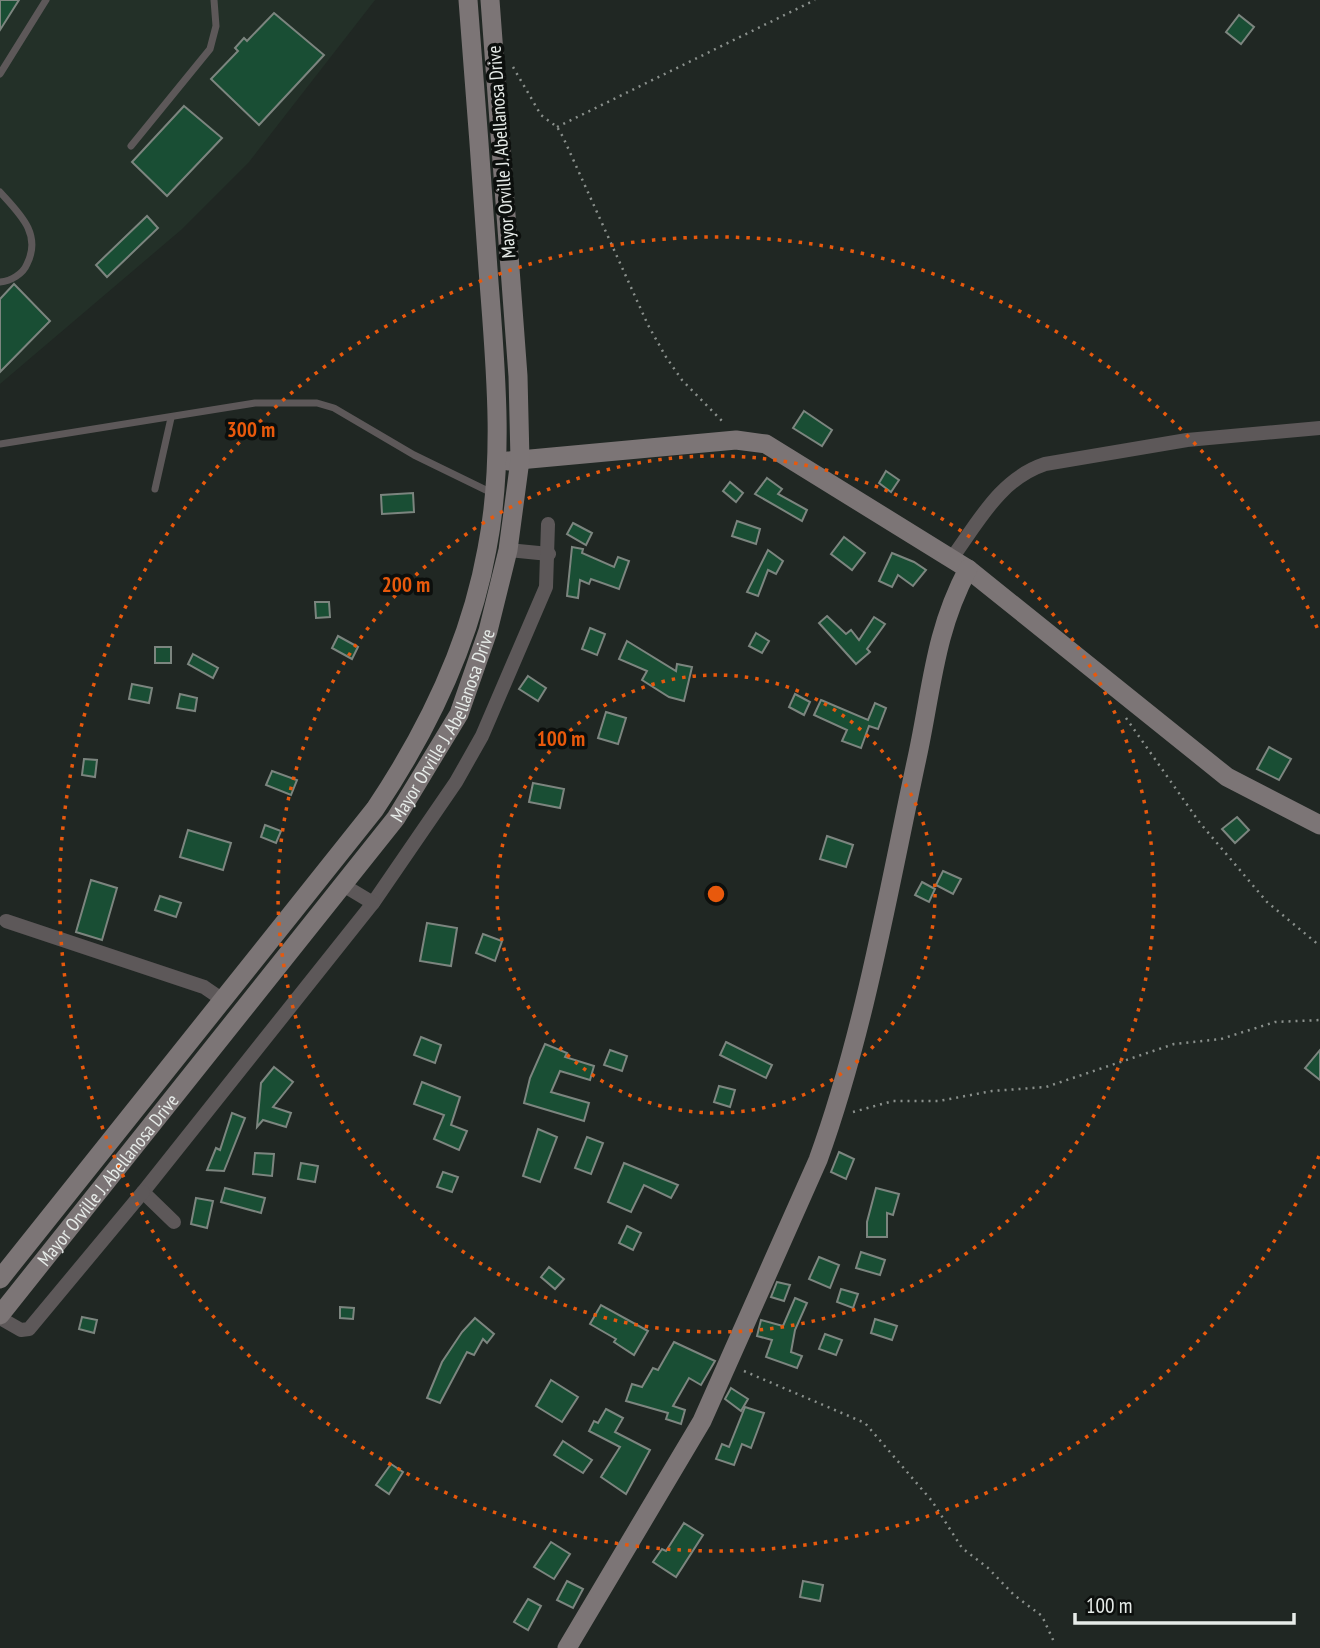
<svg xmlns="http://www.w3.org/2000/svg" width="1320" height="1648" font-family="'PT Sans Narrow',sans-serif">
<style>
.built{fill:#233028}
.building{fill:#194e34;stroke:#7c857f;stroke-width:2}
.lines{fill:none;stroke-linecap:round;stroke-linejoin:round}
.path{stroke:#8a908c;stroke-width:2.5;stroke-dasharray:2 5;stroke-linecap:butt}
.lane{stroke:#5d5859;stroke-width:7}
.street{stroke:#5d5859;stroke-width:14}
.secondary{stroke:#7c7576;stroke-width:19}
.ring{fill:none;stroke:#e8590c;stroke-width:3.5;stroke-dasharray:3.5 7}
.labels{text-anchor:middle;stroke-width:7;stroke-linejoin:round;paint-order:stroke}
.street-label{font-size:19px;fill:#e6ebe8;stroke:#0c0f0d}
.centre{fill:#e8590c;stroke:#0c0f0d;stroke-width:3.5}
.ring-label{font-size:21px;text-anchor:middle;font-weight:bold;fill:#e8590c;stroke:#0c0f0d;stroke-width:7;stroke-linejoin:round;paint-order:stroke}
</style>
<rect width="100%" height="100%" fill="#202723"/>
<path class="built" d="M0 0H375L249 162 181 230 0 384Z"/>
<g class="building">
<path d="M0 0H19L0 30Z"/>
<path d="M274 13 324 55 259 125 211 79 238 51 235 48 244 38 247 41Z"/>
<path d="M1239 15 1254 27 1241 44 1226 32Z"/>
<path d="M184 106 222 138 167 196 132 162Z"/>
<path d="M147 216 158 228 107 277 96 265Z"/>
<path d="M14 284 50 321 0 372V299Z"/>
<path d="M804 411 832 430 822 446 793 428Z"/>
<path d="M886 471 899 480 891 492 879 483Z"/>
<path d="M767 478 782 489 778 494 807 510 802 521 755 494Z"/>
<path d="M730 482 743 493 736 502 723 491Z"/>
<path d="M413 493 414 512 382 514 381 495Z"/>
<path d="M737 521 760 529 756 544 732 536Z"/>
<path d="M573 523 592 533 586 545 567 534Z"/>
<path d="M844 537 865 553 852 570 831 554Z"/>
<path d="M572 547 583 549 582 553 614 567 618 557 629 561 619 589 591 579 589 584 580 580 578 598 567 596Z"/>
<path d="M768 550 783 561 776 574 768 570 758 596 747 592Z"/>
<path d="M892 553 914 562 926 570 913 586 898 575 892 587 879 581Z"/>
<path d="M315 602H329L330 617 316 618Z"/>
<path d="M827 616 846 634 851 630 859 640 874 617 885 624 867 649 870 652 856 664 819 623Z"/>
<path d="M590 628 605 634 597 655 582 649Z"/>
<path d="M756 633 769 641 762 653 749 646Z"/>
<path d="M338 636 358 647 352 659 332 648Z"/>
<path d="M627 641 676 671 677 664 692 667 684 701 669 697 642 680 647 671 619 659Z"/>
<rect x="155" y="647" width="16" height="16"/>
<path d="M193 654 218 668 213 678 188 664Z"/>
<path d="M528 676 546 688 538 701 519 689Z"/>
<path d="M132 684 152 688 149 703 129 699Z"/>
<path d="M180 694 197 698 195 711 177 708Z"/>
<path d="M795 694 810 702 804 715 789 707Z"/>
<path d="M821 700 868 720 875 703 886 708 878 729 869 726 861 748 842 741 847 730 814 715Z"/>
<path d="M606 712 626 718 618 744 598 738Z"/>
<path d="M1269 747 1291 759 1279 780 1257 769Z"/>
<path d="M84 759 97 760 95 777 82 775Z"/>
<path d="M272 771 297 780 291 795 266 785Z"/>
<path d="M533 783 564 789 560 808 529 802Z"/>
<path d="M1237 817 1249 830 1235 843 1222 829Z"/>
<path d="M265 825 281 831 276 843 261 837Z"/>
<path d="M188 830 231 843 223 870 180 857Z"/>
<path d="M827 836 853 845 846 867 820 859Z"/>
<path d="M943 871 961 879 953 894 936 885Z"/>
<path d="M91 880 117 888 102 940 76 932Z"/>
<path d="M922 882 935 889 929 902 915 895Z"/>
<path d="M160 896 181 903 176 917 155 910Z"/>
<path d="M427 923 457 928 451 966 420 961Z"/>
<path d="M483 934 502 941 495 961 476 953Z"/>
<path d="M421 1037 441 1045 435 1063 414 1055Z"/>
<path d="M726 1042 772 1065 766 1078 720 1055Z"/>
<path d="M545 1044 567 1053 565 1057 594 1066 590 1080 560 1071 551 1092 589 1103 584 1121 524 1103 530 1078Z"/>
<path d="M610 1050 627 1056 622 1071 604 1065Z"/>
<path d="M1320 1050V1080L1305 1068Z"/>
<path d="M274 1067 293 1082 273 1107 291 1113 286 1127 263 1120 257 1127 261 1083Z"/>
<path d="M422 1082 460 1097 451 1125 467 1131 459 1150 434 1139 444 1115 414 1104Z"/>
<path d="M719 1086 735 1090 730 1107 714 1102Z"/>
<path d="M232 1113 245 1118 224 1171 207 1170 216 1148 220 1150Z"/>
<path d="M538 1129 557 1137 540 1182 523 1176Z"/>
<path d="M587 1137 603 1143 591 1174 575 1168Z"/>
<path d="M839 1152 854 1159 846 1179 831 1172Z"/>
<path d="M255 1153 274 1154 272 1176 253 1174Z"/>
<path d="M301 1163 318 1166 315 1182 298 1179Z"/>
<path d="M624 1163 678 1185 671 1198 644 1185 631 1212 608 1202Z"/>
<path d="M443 1172 458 1177 452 1192 437 1187Z"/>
<path d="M225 1188 265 1198 261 1213 221 1202Z"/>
<path d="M876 1188 899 1194 893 1215 887 1213V1237H867V1222Z"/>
<path d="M196 1198 213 1201 207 1228 191 1224Z"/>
<path d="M627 1226 641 1233 633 1250 619 1243Z"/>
<path d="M861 1252 885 1260 880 1275 856 1268Z"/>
<path d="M819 1257 839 1265 830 1288 809 1279Z"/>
<path d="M549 1267 564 1279 555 1289 541 1277Z"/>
<path d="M777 1282 790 1285 784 1301 771 1297Z"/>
<path d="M841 1289 858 1294 853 1308 837 1302Z"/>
<path d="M795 1298 807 1303 795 1330 791 1352 802 1356 797 1368 766 1357 772 1340 757 1336 761 1320 783 1326Z"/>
<path d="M601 1305 648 1331 634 1355 614 1342 616 1339 590 1324Z"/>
<path d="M340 1307 354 1308 353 1319 340 1318Z"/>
<path d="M82 1317 97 1320 94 1333 79 1329Z"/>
<path d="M475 1318 494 1334 487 1343 483 1339 474 1355 467 1352 440 1403 427 1398 442 1362 462 1332Z"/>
<path d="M875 1319 897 1326 892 1340 871 1333Z"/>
<path d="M825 1334 842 1340 836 1355 819 1349Z"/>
<path d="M674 1342 715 1361 701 1385 689 1378 673 1406 685 1410 681 1424 666 1419 668 1413 626 1401 632 1384 642 1387 653 1368 658 1370Z"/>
<path d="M551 1380 578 1397 562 1422 536 1406Z"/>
<path d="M731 1388 748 1399 741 1411 725 1399Z"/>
<path d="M745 1407 764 1413 751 1448 742 1444 734 1465 716 1459 722 1444 729 1447Z"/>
<path d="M606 1409 623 1418 615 1432 650 1450 626 1494 601 1477 620 1447 589 1431 594 1421 598 1423Z"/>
<path d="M563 1441 592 1460 583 1473 554 1455Z"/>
<path d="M391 1464 403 1472 389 1494 376 1485Z"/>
<path d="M684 1523 703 1535 676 1577 653 1562 662 1549 666 1551Z"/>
<path d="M551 1542 570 1554 554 1579 534 1567Z"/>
<path d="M567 1581 583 1589 573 1608 557 1600Z"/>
<path d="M803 1581 823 1585 820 1601 800 1597Z"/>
<path d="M528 1599 541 1606 528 1630 514 1622Z"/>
</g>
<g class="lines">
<g class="path">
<path d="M513 67 541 115 557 127 563 137 648 325 666 357 682 380 725 424"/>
<path d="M557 127 815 0"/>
<path d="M1126 718 1200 823 1267 902 1320 946"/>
<path d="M853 1112 893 1101H939L992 1091 1046 1087 1174 1044 1221 1039 1275 1022 1320 1020"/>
<path d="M744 1371 865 1423 932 1501 962 1548 988 1568 1014 1595 1042 1616 1055 1644"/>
</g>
<g class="lane">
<path d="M0 74 46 0"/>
<path d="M131 146 210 49 216 26 214 0"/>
<path d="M0 192C20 214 42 234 27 264 23 274 11 281 0 282"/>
<path d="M0 444 255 403H317L334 408 414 455 492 493"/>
<path d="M155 489 171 418"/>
</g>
<g class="street">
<path d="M508 550 549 554"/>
<path d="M952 558C979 521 1000 479 1045 464L1187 440 1320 428"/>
<path d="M373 903 456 782 482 736 546 587 548 524"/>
<path d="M6 921 204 987 223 1000"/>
<path d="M174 1222 143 1192 373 903 343 885"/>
<path d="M0 1318 21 1330 29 1329 143 1192"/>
</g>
<g class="secondary">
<path d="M508 461 736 440 766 444 968 569 1227 777 1320 825"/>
<path d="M0 1279 375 809C428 730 470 643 487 549 505 456 495 362 488 269 482 179 475 90 468 0"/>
<path id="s1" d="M0 1315 396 818 459 714 488 631 508 550 520 460 518 376 490 0"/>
<path d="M567 1648 702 1421 818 1160C865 1030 888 892 917 758 932 689 934 633 968 569"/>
</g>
</g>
<g class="ring">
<circle cx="716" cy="894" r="219"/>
<circle cx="716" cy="894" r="438"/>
<path d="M1319 1156A657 657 0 1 1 1319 632"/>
</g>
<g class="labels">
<g class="street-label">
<text transform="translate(501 152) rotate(-94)" y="7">Mayor Orville J. Abellanosa Drive</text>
<text dy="7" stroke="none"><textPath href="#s1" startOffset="740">Mayor Orville J. Abellanosa Drive</textPath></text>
<text dy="7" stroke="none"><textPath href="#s1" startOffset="173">Mayor Orville J. Abellanosa Drive</textPath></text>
</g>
</g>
<circle cx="716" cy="894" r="10" class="centre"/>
<g class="ring-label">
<text x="251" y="437">300 m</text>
<text x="406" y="592">200 m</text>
<text x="561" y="746">100 m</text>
</g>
<path d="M1075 1613v10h219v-10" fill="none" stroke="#e6ebe8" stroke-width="3.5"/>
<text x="1086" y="1613" font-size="21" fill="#e6ebe8" stroke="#0c0f0d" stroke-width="5" paint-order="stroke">100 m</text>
</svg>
